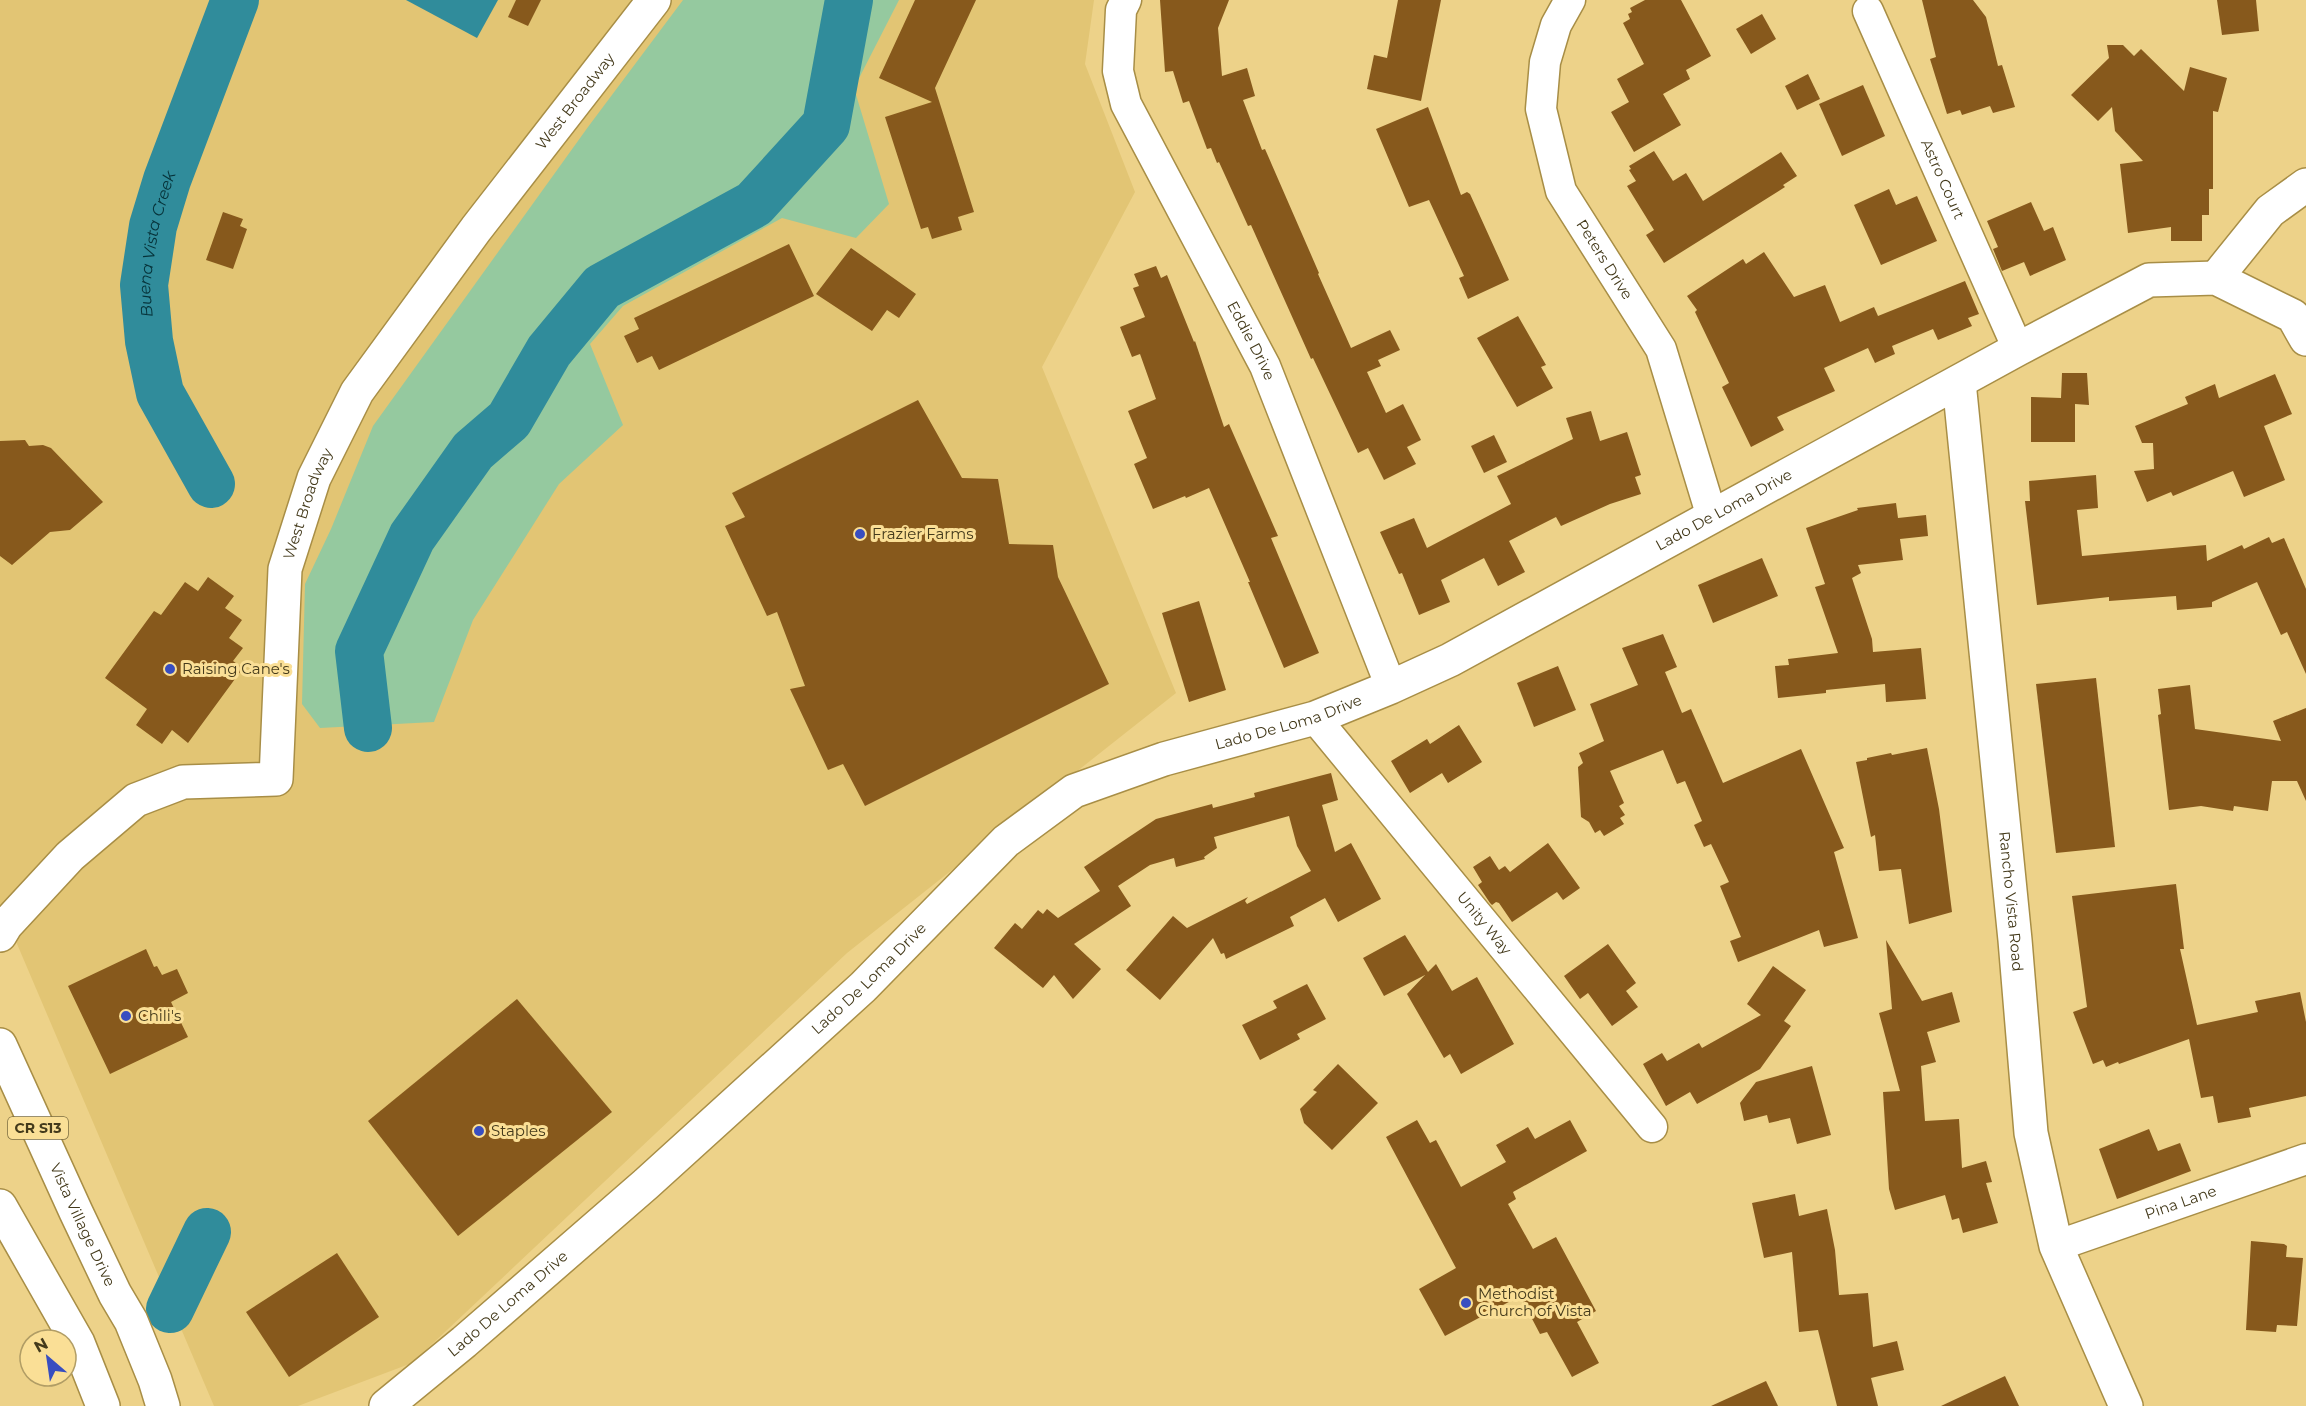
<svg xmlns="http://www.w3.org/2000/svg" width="2306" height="1406" font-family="Montserrat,sans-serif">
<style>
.built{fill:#e2c574}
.green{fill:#95c99f}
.water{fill:#308c9b}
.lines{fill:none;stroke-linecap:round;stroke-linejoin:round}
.river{stroke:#308c9b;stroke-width:48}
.building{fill:#87591c}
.minor-casing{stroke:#a88e46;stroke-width:33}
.tertiary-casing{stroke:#a88e46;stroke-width:36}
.primary-casing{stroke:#a88e46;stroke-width:36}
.minor{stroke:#fff;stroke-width:30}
.tertiary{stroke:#fff;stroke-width:33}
.primary{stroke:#fff;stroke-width:33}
.poi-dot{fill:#384ec0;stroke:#fadf96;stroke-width:2}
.labels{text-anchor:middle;stroke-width:6;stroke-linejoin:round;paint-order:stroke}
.shield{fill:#fadf96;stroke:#7b6c40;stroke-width:1.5}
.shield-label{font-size:14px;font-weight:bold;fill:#443a1b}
.street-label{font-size:15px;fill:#443a1b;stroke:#fadf96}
.poi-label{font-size:15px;fill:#443a1b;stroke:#fadf96;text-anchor:start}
.water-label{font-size:16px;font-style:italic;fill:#063239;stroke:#fadf96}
</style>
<rect width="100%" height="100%" fill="#edd289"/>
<path class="built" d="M0 0H1094L1085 64 1135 192 1042 367 1176 693 847 953 412 1363 298 1406H214L0 904Z"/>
<path class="green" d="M683 0H899L854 88 889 204 856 238 782 218 623 306 590 344 623 425 559 484 473 620 434 722 320 728 302 704 305 584 331 529 373 426 588 127Z"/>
<path class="water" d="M406 0H498L477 38Z"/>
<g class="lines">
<g class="river">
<path id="s1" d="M211 484 160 393 149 341 144 285 153 226 167 180 235 0"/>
<path d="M368 728 359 651 412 537 473 451 509 420 549 351 602 287 754 204 826 125 849 0"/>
<path d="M170 1309 207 1232"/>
</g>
</g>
<g class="building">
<path d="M516 0H541L528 26 508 17Z"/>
<path d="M915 0H976L935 88 974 212 958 217 962 230 932 239 928 227 921 229 885 117 932 102 879 78Z"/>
<path d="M1160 0H1229L1218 28 1222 76 1247 68 1255 96 1243 100 1262 150 1265 149 1319 273 1318 274 1351 348 1390 330 1400 350 1378 360 1381 366 1367 372 1386 413 1403 404 1421 440 1407 447 1416 464 1384 480 1368 448 1358 453 1313 358 1311 359 1251 225 1248 226 1219 162 1217 163 1211 148 1207 149 1189 101 1183 103 1173 71 1165 72Z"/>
<path d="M1398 0H1441L1421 101 1367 89 1374 55 1387 58Z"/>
<path d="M1645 0H1681L1711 56 1686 70 1690 79 1663 94 1681 125 1634 152 1611 112 1629 102 1617 79 1644 64 1623 23 1630 19 1628 14 1632 12 1630 8Z"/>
<path d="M1922 0H1973L1986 17 1998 66 2002 65 2015 107 1993 113 1990 106 1962 115 1960 110 1947 114 1930 59 1936 57Z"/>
<path d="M2217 0H2256L2259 31 2222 35Z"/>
<path d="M1762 14 1776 39 1751 54 1736 29Z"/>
<path d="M2107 45H2123L2134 56 2141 49 2184 91 2190 67 2227 78 2218 112 2213 111V189H2209V215H2202V241H2171V227L2128 233 2120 164 2143 161 2115 131 2112 107 2098 121 2071 95 2109 58Z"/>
<path d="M1808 74 1820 99 1797 110 1785 86Z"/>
<path d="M1863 85 1885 136 1842 156 1819 104Z"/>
<path d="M1428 107 1461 195 1467 192 1470 194 1509 280 1468 299 1459 278 1464 276 1429 200 1409 207 1376 129Z"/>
<path d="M1654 151 1673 181 1686 173 1703 201 1781 152 1797 176 1783 185 1785 187 1664 263 1646 235 1654 230 1627 186 1636 181 1629 170 1631 169 1629 166Z"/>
<path d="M1889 189 1896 205 1917 196 1937 241 1881 265 1854 205Z"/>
<path d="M2031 202 2044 231 2053 227 2066 260 2030 276 2024 262 2002 271 1993 249 1998 247 1987 221Z"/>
<path d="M223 212 243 219 240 226 247 229 233 269 206 260Z"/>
<path d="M789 244 814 296 659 370 652 356 637 363 624 336 639 329 634 318Z"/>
<path d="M851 248 916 294 899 318 887 310 872 331 816 294Z"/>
<path d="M1764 252 1794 297 1825 285 1840 322 1874 307 1878 316 1965 281 1979 314 1968 318 1972 326 1938 340 1933 329 1892 346 1895 354 1875 363 1868 348 1824 368 1835 391 1777 417 1784 430 1751 447 1722 387 1729 383 1695 312 1697 310 1687 296 1743 259 1746 264Z"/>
<path d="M1156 266 1161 278 1167 275 1194 342 1195 341 1224 427 1229 424 1278 536 1271 538 1319 653 1284 668 1248 582H1250L1209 488 1186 498 1185 496 1153 509 1134 464 1147 458 1128 411 1156 399 1140 354 1132 357 1120 327 1145 317 1133 288 1139 286 1134 274Z"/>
<path d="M1518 316 1546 365 1541 367 1553 388 1517 407 1477 338Z"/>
<path d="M2062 373H2087L2089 405 2075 404V442H2031V397L2061 398Z"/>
<path d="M2275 374 2292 414 2264 426 2285 480 2244 497 2233 471 2173 496 2171 492 2147 502 2134 471 2154 469 2153 443H2142L2135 426 2188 404 2185 397 2215 384 2219 398Z"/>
<path d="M918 400 962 478 998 479 1009 544 1053 545 1058 577 1109 684 865 806 843 764 828 770 790 689 805 686 777 612 767 616 725 526 745 517 732 493Z"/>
<path d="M1591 411 1600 441 1627 432 1641 475 1635 477 1641 494 1610 504 1561 526 1556 517 1509 541 1525 572 1498 586 1484 558 1441 580 1450 602 1419 615 1402 573 1399 574 1380 532 1414 518 1427 548 1511 504 1497 476 1573 439 1566 418Z"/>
<path d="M1494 435 1507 462 1484 473 1471 446Z"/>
<path d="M25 440 29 446 43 445 51 448 103 502 70 530 50 532 12 565 0 556V441Z"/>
<path d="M2096 475 2098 508 2077 510 2082 556 2206 545 2207 561 2242 545 2244 549 2269 537 2272 543 2284 538 2306 589V674L2287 632 2281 635 2257 582 2212 602V607L2177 610 2176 596 2109 601V597L2037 605 2025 501H2030L2029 481Z"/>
<path d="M1896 503 1898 518 1926 515 1928 536 1900 539 1903 560 1858 565 1861 573 1852 578 1872 639 1873 652 1921 648 1926 699 1886 702 1885 684 1826 690V693L1778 698 1775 666 1789 665 1788 659 1838 653 1815 587 1825 584 1806 528 1858 510 1857 508Z"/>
<path d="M1762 558 1778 596 1713 623 1698 585Z"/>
<path d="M208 577 234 596 225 608 242 620 229 638 243 648 233 661 243 668 188 743 172 730 162 744 136 725 147 709 105 678 154 611 161 615 185 582 198 591Z"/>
<path d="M1199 601 1226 690 1189 702 1162 613Z"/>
<path d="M1663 634 1677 667 1665 672 1682 713 1691 709 1723 783 1801 749 1844 848 1834 852 1858 938 1824 947 1819 930 1738 962 1730 941 1741 937 1720 886 1729 882 1711 844 1704 847 1694 825 1702 821 1685 781 1677 784 1663 750 1610 771 1624 803 1619 806 1625 815 1620 818 1624 824 1604 836 1600 830 1595 833 1589 822 1581 817 1578 767 1583 763 1579 753 1604 741 1590 704 1638 685 1622 648Z"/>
<path d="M1558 666 1576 710 1534 727 1517 683Z"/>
<path d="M2096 678 2115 847 2056 853 2036 684Z"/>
<path d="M2190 685 2195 729 2281 741 2273 721 2306 708V801L2297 781H2272L2268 811 2234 806 2233 811 2201 806 2169 810 2158 715 2161 714 2158 689Z"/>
<path d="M1459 725 1482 762 1448 783 1442 773 1410 793 1391 761 1427 739 1430 744Z"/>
<path d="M1927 748 1939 809 1952 912 1909 924 1901 869 1879 871 1875 835 1871 837 1856 762 1867 760V758L1891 753 1892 755Z"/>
<path d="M1331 773 1338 800 1322 805 1335 852 1351 843 1381 899 1338 922 1325 898 1290 917 1294 926 1226 959 1224 953 1221 954 1213 938 1160 1000 1126 970 1173 916 1187 928 1248 897 1245 901 1247 904 1311 871 1297 846 1289 816 1214 837 1217 848 1204 857 1205 859 1176 867 1174 858 1150 865 1118 886 1131 906 1074 944 1101 969 1073 999 1054 975 1043 988 994 948 1015 923 1022 929 1038 910 1043 914 1047 909 1058 918 1100 891 1084 867 1156 819 1212 804 1213 808 1255 797 1254 793Z"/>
<path d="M1548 843 1580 888 1563 900 1557 892 1512 922 1499 903 1496 902 1492 905 1490 903 1478 885 1482 882 1473 867 1490 856 1499 870 1505 866 1510 872Z"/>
<path d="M2176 884 2184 949H2180L2197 1025 2258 1012 2255 1001 2300 992 2306 1022V1096L2249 1108 2251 1117 2218 1123 2213 1096 2201 1098 2189 1039 2119 1064 2118 1062 2106 1067 2103 1060 2093 1064 2073 1012 2087 1007 2072 896Z"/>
<path d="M1405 935 1428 972 1436 964 1452 991 1477 977 1514 1044 1461 1074 1450 1054 1444 1058 1407 994 1425 975 1384 996 1363 958Z"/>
<path d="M1886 940 1922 1001 1952 992 1960 1022 1927 1032 1936 1062 1921 1066 1925 1121 1959 1119 1962 1168 1986 1161 1992 1182 1986 1183 1998 1223 1963 1233 1959 1218 1952 1220 1945 1195 1895 1210 1889 1189 1883 1092 1900 1091 1879 1013 1892 1009Z"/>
<path d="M1608 944 1636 983 1626 991 1638 1007 1612 1026 1588 993 1580 999 1564 976Z"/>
<path d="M146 949 154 967 157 966 162 975 177 969 188 993 171 1002 188 1037 110 1074 68 986Z"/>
<path d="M1773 966 1806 990 1784 1021 1791 1026 1760 1069 1697 1104 1690 1092 1666 1106 1643 1064 1662 1053 1667 1061 1699 1043 1702 1048 1761 1015 1747 1004Z"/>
<path d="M1307 984 1326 1019 1297 1034 1300 1039 1260 1060 1242 1025 1277 1008 1273 1001Z"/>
<path d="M517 999 612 1112 458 1236 368 1121Z"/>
<path d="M1338 1064 1378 1103 1332 1150 1304 1123 1300 1109 1317 1092 1313 1090Z"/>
<path d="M1812 1066 1831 1135 1797 1144 1790 1118 1769 1123 1767 1115 1744 1121 1740 1103 1756 1082Z"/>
<path d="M1417 1120 1430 1143 1436 1140 1461 1187 1506 1162 1496 1145 1528 1127 1535 1139 1570 1120 1587 1151 1513 1192 1516 1199 1508 1204 1533 1249 1556 1237 1596 1311 1577 1322 1599 1363 1572 1377 1547 1332 1540 1334 1520 1296 1445 1336 1419 1289 1456 1268 1386 1137Z"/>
<path d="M2149 1129 2158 1151 2180 1143 2191 1171 2117 1199 2099 1149Z"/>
<path d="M1795 1194 1799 1216 1827 1209 1835 1250 1839 1295 1868 1293 1873 1347 1897 1341 1904 1370 1871 1378 1878 1406H1837L1818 1330 1799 1332 1792 1252 1764 1258 1752 1203Z"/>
<path d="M2251 1241 2284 1244 2287 1246 2286 1257 2303 1258 2297 1326 2277 1325 2276 1332 2246 1330Z"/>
<path d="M337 1253 379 1317 289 1377 246 1312Z"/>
<path d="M2005 1376 2019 1406H1941Z"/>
<path d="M1766 1381 1778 1406H1711Z"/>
</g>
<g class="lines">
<g class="minor-casing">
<g id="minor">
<path id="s2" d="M1126 0 1121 10 1118 71 1126 104 1265 366 1391 687"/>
<path id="s3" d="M1570 0 1556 25 1545 62 1541 109 1561 191 1661 349 1712 517"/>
<path id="s4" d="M1868 11 2018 349"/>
<path id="s5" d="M1315 718 1652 1127"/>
<path id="s6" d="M2056 1246 2306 1159"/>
</g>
</g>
<g class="tertiary-casing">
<g id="tertiary">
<path d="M2216 278 2270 211 2306 185"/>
<path id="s7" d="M1959 382 2015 940 2031 1133 2056 1246 2126 1406"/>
<path id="s8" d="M0 935 6 925 70 856 136 800 183 782 276 779 285 569 314 478 357 392 476 229 654 0"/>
<path id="s9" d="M386 1406 464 1342 646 1184 863 987 1006 841 1074 791 1164 759 1315 718 1391 687 1450 660 2018 349 2149 280 2216 278 2293 316 2306 339"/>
</g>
</g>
<g class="primary-casing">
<g id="primary">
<path id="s10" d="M0 1045 76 1212 115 1294 131 1321 155 1380 163 1406"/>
<path d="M0 1206 78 1343 103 1406"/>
</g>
</g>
<use href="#minor" class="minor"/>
<use href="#tertiary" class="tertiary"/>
<use href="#primary" class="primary"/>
</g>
<g class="poi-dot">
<circle cx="860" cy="534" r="6"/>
<circle cx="170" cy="669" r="6"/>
<circle cx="126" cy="1016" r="6"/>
<circle cx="479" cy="1131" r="6"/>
<circle cx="1466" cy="1303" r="6"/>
</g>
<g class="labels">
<rect class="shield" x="8" y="1117" width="60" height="22" rx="4.5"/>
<g class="shield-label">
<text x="38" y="1133">CR S13</text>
</g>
<g class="street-label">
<text dy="5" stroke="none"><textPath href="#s8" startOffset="1101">West Broadway</textPath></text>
<text dy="5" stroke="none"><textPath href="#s4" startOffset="184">Astro Court</textPath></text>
<text dy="5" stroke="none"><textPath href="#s3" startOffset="280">Peters Drive</textPath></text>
<text dy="5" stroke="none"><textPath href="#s2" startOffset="374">Eddie Drive</textPath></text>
<text dy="5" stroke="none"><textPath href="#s8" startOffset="615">West Broadway</textPath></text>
<text dy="5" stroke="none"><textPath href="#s9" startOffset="1635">Lado De Loma Drive</textPath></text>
<text dy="5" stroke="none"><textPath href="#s9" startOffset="1149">Lado De Loma Drive</textPath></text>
<text dy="5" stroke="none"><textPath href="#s7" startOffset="522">Rancho Vista Road</textPath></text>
<text dy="5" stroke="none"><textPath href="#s5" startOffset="266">Unity Way</textPath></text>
<text dy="5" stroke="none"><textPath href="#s9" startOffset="645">Lado De Loma Drive</textPath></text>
<text dy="5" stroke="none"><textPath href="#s6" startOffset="132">Pina Lane</textPath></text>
<text dy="5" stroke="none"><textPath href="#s10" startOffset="198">Vista Village Drive</textPath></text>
<text dy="5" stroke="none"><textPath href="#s9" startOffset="159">Lado De Loma Drive</textPath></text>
</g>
<g class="poi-label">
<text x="872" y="539">Frazier Farms</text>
<text x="182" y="674">Raising Cane's</text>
<text x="138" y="1021">Chili's</text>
<text x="491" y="1136">Staples</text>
<text x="1478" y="1299">Methodist<tspan x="1478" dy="17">Church of Vista</tspan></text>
</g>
<g class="water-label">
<text dy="6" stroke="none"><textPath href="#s1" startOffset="256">Buena Vista Creek</textPath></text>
</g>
</g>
<g transform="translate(48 1358) rotate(331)"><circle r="28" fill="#fadf96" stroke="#b19d65" stroke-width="1.5"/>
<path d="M0-4.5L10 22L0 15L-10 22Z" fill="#384ec0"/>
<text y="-9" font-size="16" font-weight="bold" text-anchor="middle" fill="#443a1b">N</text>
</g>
</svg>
